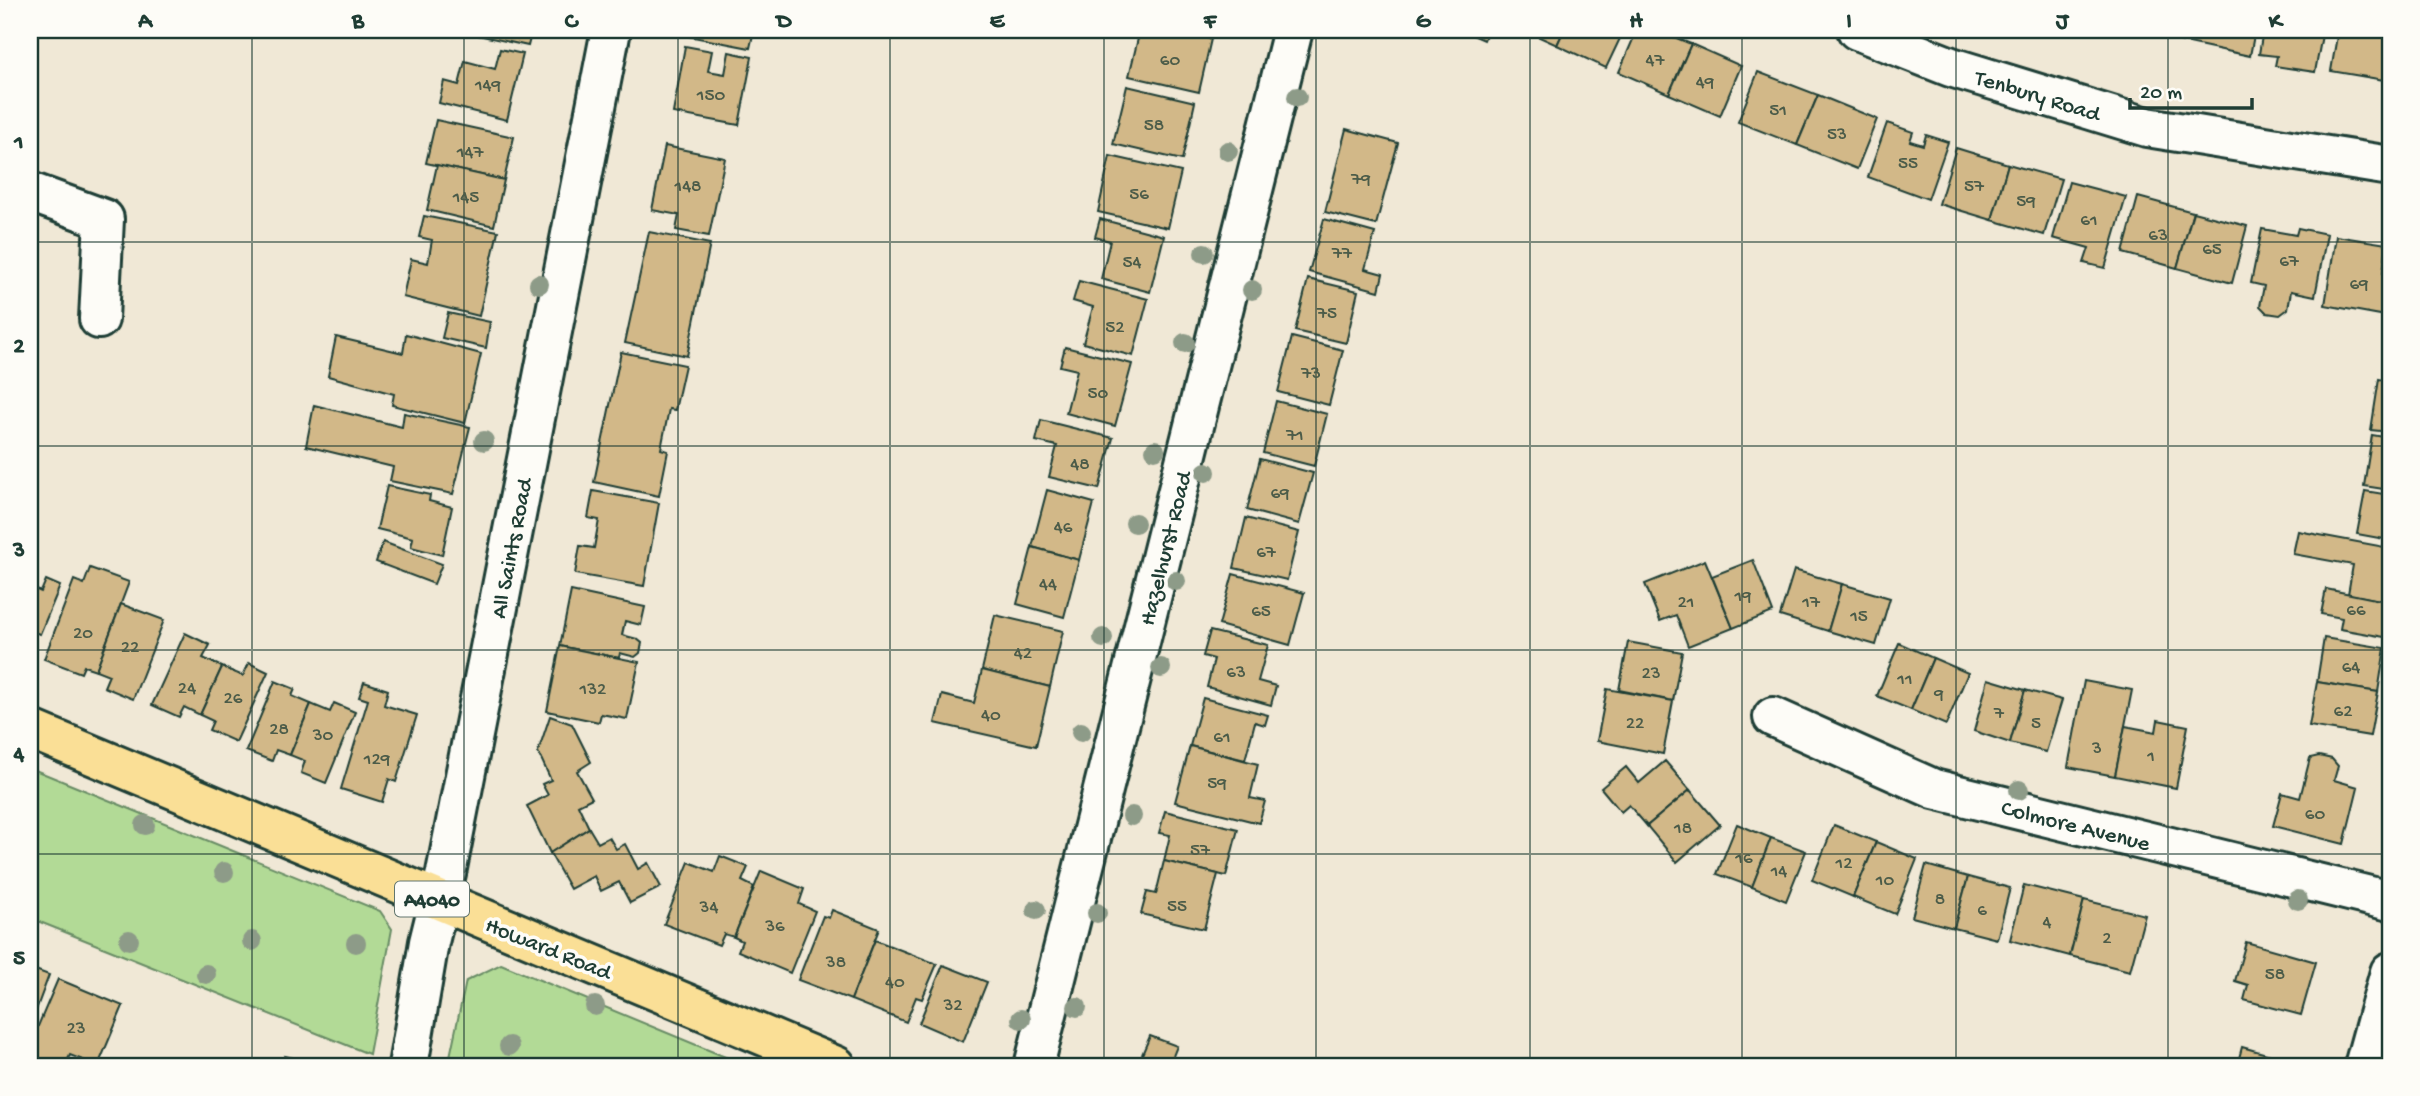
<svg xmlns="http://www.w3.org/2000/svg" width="2420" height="1096" font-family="'Gochi Hand',sans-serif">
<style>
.green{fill:#b2da96;stroke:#688c65;stroke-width:2}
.building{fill:#d2b888;stroke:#1f3d34;stroke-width:2}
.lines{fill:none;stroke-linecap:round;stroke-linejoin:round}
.minor-casing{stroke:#1f3d34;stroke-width:44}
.major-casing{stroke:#1f3d34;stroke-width:44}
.minor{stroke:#fdfcf7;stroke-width:38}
.major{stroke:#fadf96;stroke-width:38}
.tree{fill:#8d9b88}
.grid{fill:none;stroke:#1f3d34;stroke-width:2;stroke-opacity:0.55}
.labels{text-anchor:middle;stroke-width:7;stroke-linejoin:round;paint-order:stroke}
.number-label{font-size:19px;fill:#4c5c49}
.shield{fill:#fdfcf7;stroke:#62766e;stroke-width:2}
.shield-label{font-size:21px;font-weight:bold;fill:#1f3d34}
.street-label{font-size:23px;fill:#1f3d34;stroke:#fdfcf7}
.neatline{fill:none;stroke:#1f3d34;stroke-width:2.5}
.grid-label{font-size:23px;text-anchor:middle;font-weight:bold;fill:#1f3d34}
</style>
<rect width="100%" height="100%" fill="#f0e8d6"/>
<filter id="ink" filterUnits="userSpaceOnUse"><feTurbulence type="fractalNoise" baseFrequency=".0143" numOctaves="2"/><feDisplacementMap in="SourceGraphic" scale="14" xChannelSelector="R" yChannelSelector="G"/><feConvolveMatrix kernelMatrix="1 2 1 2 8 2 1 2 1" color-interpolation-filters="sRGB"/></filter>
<g filter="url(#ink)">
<g class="green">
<path d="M30 768 380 911 392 929 369 1054 30 918Z"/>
<path d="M501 964 747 1066H448L466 981Z"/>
</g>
<g class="building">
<path d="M474 30H532L528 46 473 34Z"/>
<path d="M684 30H754L750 48 683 35Z"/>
<path d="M1140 30H1169L1211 39 1199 92 1129 76Z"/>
<path d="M1470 30H1488L1484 40 1468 33Z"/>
<path d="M1524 30H1564L1557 45Z"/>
<path d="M1564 30H1624L1606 68 1557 45Z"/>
<path d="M1637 30H1657L1691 44 1669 94 1619 72Z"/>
<path d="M2162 30H2255L2250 56 2161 37Z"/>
<path d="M2263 30H2323L2315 72 2275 66 2277 56 2259 54Z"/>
<path d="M2338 30H2390V81L2331 71Z"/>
<path d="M1691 44 1741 66 1720 116 1669 94Z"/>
<path d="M685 46 712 51 708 71 725 74 729 52 752 57 739 125 673 113Z"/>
<path d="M500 49 523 54 507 120 439 103 444 81 459 85 465 61 495 69Z"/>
<path d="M1758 72 1818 95 1797 145 1738 122Z"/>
<path d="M1127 86 1195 102 1182 160 1113 144Z"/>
<path d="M1818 95 1877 119 1857 169 1797 145Z"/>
<path d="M436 120 514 137 504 180 426 163Z"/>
<path d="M1887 123 1913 132 1910 141 1923 145 1926 135 1948 142 1928 199 1868 177Z"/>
<path d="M1346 129 1398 143 1376 225 1325 212Z"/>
<path d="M665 146 725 158 709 236 676 230 679 215 652 210Z"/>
<path d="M1956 148 2008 164 1992 220 1939 204Z"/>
<path d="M1110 156 1181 172 1168 228 1098 212Z"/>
<path d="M2008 164 2061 179 2044 235 1992 220Z"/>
<path d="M437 165 504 180 494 226 427 210Z"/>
<path d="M2069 182 2126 197 2105 268 2084 263 2089 248 2053 238Z"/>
<path d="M2138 197 2193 212 2177 268 2123 253Z"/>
<path d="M2193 212 2247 226 2232 283 2177 268Z"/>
<path d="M424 216 498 231 479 316 403 297 411 259 428 263 432 240 419 237Z"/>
<path d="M1100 219 1164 236 1150 292 1101 279 1110 241 1095 237Z"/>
<path d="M1324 219 1375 233 1365 269 1383 274 1379 291 1309 272Z"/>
<path d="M2298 228 2327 234 2315 296 2291 291 2288 309 2280 315 2267 313 2260 306 2264 286 2251 283 2262 229 2296 235Z"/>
<path d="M649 232 710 244 687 356 625 343Z"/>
<path d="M2336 236 2387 244 2383 273 2390 274 2386 316 2325 305Z"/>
<path d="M1308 279 1358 291 1346 343 1295 331Z"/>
<path d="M1079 281 1148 299 1133 356 1083 343 1093 307 1073 301Z"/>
<path d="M448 313 490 322 486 348 442 338Z"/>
<path d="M406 334 481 354 465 423 392 405 394 394 328 376 336 337 403 353Z"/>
<path d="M1292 337 1343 350 1329 405 1278 392Z"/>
<path d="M1065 347 1132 364 1115 426 1066 413 1077 370 1060 366Z"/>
<path d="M621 352 685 365 675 410 669 409 661 449 668 451 659 496 594 482Z"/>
<path d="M2379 379 2390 381V432L2371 430Z"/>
<path d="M1276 401 1327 414 1314 466 1263 453Z"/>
<path d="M314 405 402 427 404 413 470 427 453 494 390 481 393 467 306 446Z"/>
<path d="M1041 420 1113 438 1099 489 1049 477 1057 446 1036 441Z"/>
<path d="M2372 435 2390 438V490L2364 486Z"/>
<path d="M1260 459 1313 473 1299 524 1247 510Z"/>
<path d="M387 486 430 495 429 501 452 507 442 555 411 547 413 538 377 529Z"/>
<path d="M1047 490 1094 503 1079 560 1032 547Z"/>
<path d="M593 491 659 503 644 586 575 574 580 546 594 548 599 520 588 518Z"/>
<path d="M2365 491 2390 495V540L2357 534Z"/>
<path d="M1246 518 1299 532 1287 580 1234 568Z"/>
<path d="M2298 531 2390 548V602L2348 594 2353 565 2293 554Z"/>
<path d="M383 542 442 564 434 584 376 562Z"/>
<path d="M1032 547 1079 560 1064 617 1017 604Z"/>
<path d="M1705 560 1733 628 1688 646 1676 615 1660 621 1645 584Z"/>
<path d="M1753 560 1773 612 1733 628 1712 576Z"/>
<path d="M90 568 129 582 96 670 84 666 81 673 44 659 74 580 84 584Z"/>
<path d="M1794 570 1842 584 1828 631 1780 616Z"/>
<path d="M1233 574 1304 593 1290 645 1219 625Z"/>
<path d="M46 580 60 586 40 634 30 631V587L41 592Z"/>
<path d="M1842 584 1890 598 1876 645 1828 631Z"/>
<path d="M2326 589 2390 602V638L2340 629 2342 618 2321 614Z"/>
<path d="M571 591 645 607 641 625 625 621 622 635 637 639 642 643 640 653 635 657 620 653 619 658 560 646Z"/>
<path d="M121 604 164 620 133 699 104 687 109 675 96 670Z"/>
<path d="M995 615 1063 631 1050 687 982 670Z"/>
<path d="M1210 631 1268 645 1258 681 1276 686 1271 705 1207 687 1214 659 1203 656Z"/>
<path d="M185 633 210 645 203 658 222 667 200 715 184 707 179 717 152 705Z"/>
<path d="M2324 638 2385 648 2378 692 2317 682Z"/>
<path d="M1628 642 1682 652 1673 701 1619 690Z"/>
<path d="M1899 643 1933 658 1911 710 1877 696Z"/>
<path d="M560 646 639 662 627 719 601 714 599 722 547 711Z"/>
<path d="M1933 658 1968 673 1946 725 1911 710Z"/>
<path d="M249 663 268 672 236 742 209 730 213 721 200 715 222 667 243 676Z"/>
<path d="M982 670 1050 687 1036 746 935 723 942 695 974 703Z"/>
<path d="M1988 679 2025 690 2010 743 1974 731Z"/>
<path d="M275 681 295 689 292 696 311 704 290 755 276 750 272 761 246 751Z"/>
<path d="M2084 681 2132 690 2115 776 2068 767Z"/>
<path d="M364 682 388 690 384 705 417 715 396 782 389 779 382 802 341 789 368 700 359 697Z"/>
<path d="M2317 682 2378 692 2370 736 2309 726Z"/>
<path d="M1607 689 1673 701 1663 754 1597 741Z"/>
<path d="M2025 690 2062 700 2046 752 2010 743Z"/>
<path d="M1203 698 1268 715 1265 725 1255 722 1245 760 1190 746Z"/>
<path d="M334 703 355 712 326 783 301 773 305 761 290 755 311 704 330 712Z"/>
<path d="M550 716 572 724 591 762 577 771 592 798 578 805 589 828 550 853 527 806 548 795 542 784 551 780 538 752Z"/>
<path d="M2158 720 2188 726 2176 788 2115 776 2125 726 2156 732Z"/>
<path d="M1190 746 1258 764 1250 798 1265 801 1259 823 1175 802Z"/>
<path d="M2319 756 2332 759 2338 766 2334 780 2358 787 2344 844 2273 826 2282 793 2300 798 2310 758Z"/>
<path d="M1665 761 1690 790 1647 826 1629 805 1621 812 1601 788 1626 767 1639 783Z"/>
<path d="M1690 790 1720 825 1677 862 1647 826Z"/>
<path d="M1165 811 1238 829 1226 876 1164 861 1170 835 1159 833Z"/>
<path d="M1737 824 1771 838 1752 887 1717 874Z"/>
<path d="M1834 825 1876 842 1853 897 1812 880Z"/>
<path d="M589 828 598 843 609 837 616 849 625 844 638 869 648 863 661 887 630 903 619 882 601 891 594 876 570 889 550 853Z"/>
<path d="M1771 838 1806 851 1786 901 1752 887Z"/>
<path d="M1876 842 1917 859 1895 914 1853 897Z"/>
<path d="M720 856 748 867 742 881 754 887 734 937 724 934 719 945 664 924 689 862 714 872Z"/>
<path d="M1164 861 1218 874 1204 929 1141 914 1147 892 1156 894Z"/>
<path d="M1926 865 1968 877 1954 928 1912 917Z"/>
<path d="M761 871 804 889 799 904 815 911 790 973 738 951 742 941 734 937Z"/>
<path d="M1968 877 2010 888 1997 939 1954 928Z"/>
<path d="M2024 885 2084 900 2070 956 2010 940Z"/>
<path d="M2084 900 2145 915 2130 971 2070 956Z"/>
<path d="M832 910 879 929 851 1000 798 980 823 916 829 918Z"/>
<path d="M875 940 937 964 922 999 916 997 906 1022 851 1000Z"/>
<path d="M2246 942 2316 962 2301 1015 2244 1000 2248 985 2235 981Z"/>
<path d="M943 965 987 982 963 1042 919 1023Z"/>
<path d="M30 968 49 975 30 1026Z"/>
<path d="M58 979 123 1006 98 1066 70 1055 65 1066 30 1065V1045Z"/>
<path d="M1150 1036 1177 1046 1169 1066H1137Z"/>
<path d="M2242 1047 2288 1060 2286 1066H2237Z"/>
<path d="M285 1056 326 1066H282Z"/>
</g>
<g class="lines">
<g class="minor-casing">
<g id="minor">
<path d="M1857 30 1951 67 2147 127 2390 166"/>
<path d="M30 192 104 219 99 319"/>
<path d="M1773 717 1934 789 2390 901"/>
<path d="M408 1066 429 942 446 873 611 30"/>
<path d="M1034 1066 1293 30"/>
<path d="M2364 1066 2390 972"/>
</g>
</g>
<g class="major-casing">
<path id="major" d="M30 729 836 1066"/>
</g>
<use href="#minor" class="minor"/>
<use href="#major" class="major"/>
</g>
<g class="tree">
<circle cx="1297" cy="97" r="10"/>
<circle cx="1228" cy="151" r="10"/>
<circle cx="1204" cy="253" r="10"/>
<circle cx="539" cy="284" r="10"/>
<circle cx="1252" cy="290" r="10"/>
<circle cx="1185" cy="343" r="10"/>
<circle cx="484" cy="441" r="10"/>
<circle cx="1155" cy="450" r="10"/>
<circle cx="1206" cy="472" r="10"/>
<circle cx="1135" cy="523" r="10"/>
<circle cx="1176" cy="581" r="10"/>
<circle cx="1103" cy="638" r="10"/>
<circle cx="1161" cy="668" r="10"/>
<circle cx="1081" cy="732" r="10"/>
<circle cx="2019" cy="790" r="10"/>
<circle cx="1132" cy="816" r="10"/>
<circle cx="145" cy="825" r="10"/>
<circle cx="224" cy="872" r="10"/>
<circle cx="2298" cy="900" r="10"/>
<circle cx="1036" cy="910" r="10"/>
<circle cx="1097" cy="913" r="10"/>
<circle cx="129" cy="940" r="10"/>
<circle cx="252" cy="941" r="10"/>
<circle cx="356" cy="943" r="10"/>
<circle cx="206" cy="974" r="10"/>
<circle cx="595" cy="1006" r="10"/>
<circle cx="1077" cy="1007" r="10"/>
<circle cx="1021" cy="1019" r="10"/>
<circle cx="509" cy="1046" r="10"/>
</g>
</g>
<path class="grid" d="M252 30V1066M464 30V1066M678 30V1066M890 30V1066M1104 30V1066M1316 30V1066M1530 30V1066M1742 30V1066M1956 30V1066M2168 30V1066M30 242H2390M30 446H2390M30 650H2390M30 854H2390"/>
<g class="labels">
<g class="number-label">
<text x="1170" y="65">60</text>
<text x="1655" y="65">47</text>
<text x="1705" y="87">49</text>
<text x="488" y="90">149</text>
<text x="711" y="100">150</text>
<text x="1778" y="115">51</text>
<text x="1154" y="130">58</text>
<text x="1837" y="139">53</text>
<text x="470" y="157">147</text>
<text x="1908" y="168">55</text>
<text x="1361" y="184">79</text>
<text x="688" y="191">148</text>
<text x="1974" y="191">57</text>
<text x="1139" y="199">56</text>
<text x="466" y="202">145</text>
<text x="2026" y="206">59</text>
<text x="2089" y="225">61</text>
<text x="2158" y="240">63</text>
<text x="2212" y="254">65</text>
<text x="1342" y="258">77</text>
<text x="2289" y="266">67</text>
<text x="1132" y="267">54</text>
<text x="2359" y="289">69</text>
<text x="1327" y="318">75</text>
<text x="1115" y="332">52</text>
<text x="1311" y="378">73</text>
<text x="1098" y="398">50</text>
<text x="1295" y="440">71</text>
<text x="1080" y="469">48</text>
<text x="1280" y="498">69</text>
<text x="1063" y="532">46</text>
<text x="1266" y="557">67</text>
<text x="1048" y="589">44</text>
<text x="1743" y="601">19</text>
<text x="1686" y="607">21</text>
<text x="1811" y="607">17</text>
<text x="2356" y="615">66</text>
<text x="1261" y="616">65</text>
<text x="1859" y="621">15</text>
<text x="83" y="638">20</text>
<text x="130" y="652">22</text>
<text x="1023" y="658">42</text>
<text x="2351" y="672">64</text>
<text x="1236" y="677">63</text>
<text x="1651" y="678">23</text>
<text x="1905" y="684">11</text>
<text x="187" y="693">24</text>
<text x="593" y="694">132</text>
<text x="1939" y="699">9</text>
<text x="233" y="703">26</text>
<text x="2343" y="716">62</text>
<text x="1999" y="718">7</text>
<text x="991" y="720">40</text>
<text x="1635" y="728">22</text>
<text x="2036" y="728">5</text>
<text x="279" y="734">28</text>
<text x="323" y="740">30</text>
<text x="1222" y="742">61</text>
<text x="2097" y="753">3</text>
<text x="2151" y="761">1</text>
<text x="377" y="764">129</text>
<text x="1217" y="788">59</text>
<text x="2315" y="819">60</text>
<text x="1683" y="833">18</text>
<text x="1200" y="855">57</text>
<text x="1744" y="863">16</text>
<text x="1844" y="868">12</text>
<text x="1779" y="876">14</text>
<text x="1885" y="885">10</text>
<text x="1940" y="904">8</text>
<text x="1177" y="911">55</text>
<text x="709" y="912">34</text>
<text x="1982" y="915">6</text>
<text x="2047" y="927">4</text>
<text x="775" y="931">36</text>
<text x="2107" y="943">2</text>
<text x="836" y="967">38</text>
<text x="2275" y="979">58</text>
<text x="895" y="987">40</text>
<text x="953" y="1010">32</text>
<text x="76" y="1033">23</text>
</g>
<rect class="shield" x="395" y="881.5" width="74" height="35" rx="5"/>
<g class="shield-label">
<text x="432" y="906">A4040</text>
</g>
<g class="street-label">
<text transform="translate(2038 94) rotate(17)" y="8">Tenbury Road</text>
<text transform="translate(510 548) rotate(-79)" y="8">All Saints Road</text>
<text transform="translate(1164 548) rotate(-76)" y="8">Hazelhurst Road</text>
<text transform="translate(2076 824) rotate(14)" y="8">Colmore Avenue</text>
<text transform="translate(549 947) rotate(22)" y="8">Howard Road</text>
</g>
</g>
<rect width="2420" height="1096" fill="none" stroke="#fdfcf7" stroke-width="77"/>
<path d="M2130 98v10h122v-10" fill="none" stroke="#1f3d34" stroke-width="3.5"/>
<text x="2140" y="98" font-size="21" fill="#1f3d34" stroke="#fdfcf7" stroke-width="5" paint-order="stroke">20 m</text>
<rect x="38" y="38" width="2344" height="1020" class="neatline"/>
<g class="grid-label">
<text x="145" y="27">A</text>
<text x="358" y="27">B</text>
<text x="571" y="27">C</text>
<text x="784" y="27">D</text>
<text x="997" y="27">E</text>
<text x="1210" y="27">F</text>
<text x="1423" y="27">G</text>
<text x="1636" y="27">H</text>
<text x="1849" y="27">I</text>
<text x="2062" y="27">J</text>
<text x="2275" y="27">K</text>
<text x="19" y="148">1</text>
<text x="19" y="352">2</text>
<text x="19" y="556">3</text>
<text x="19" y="760">4</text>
<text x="19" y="964">5</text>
</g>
</svg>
